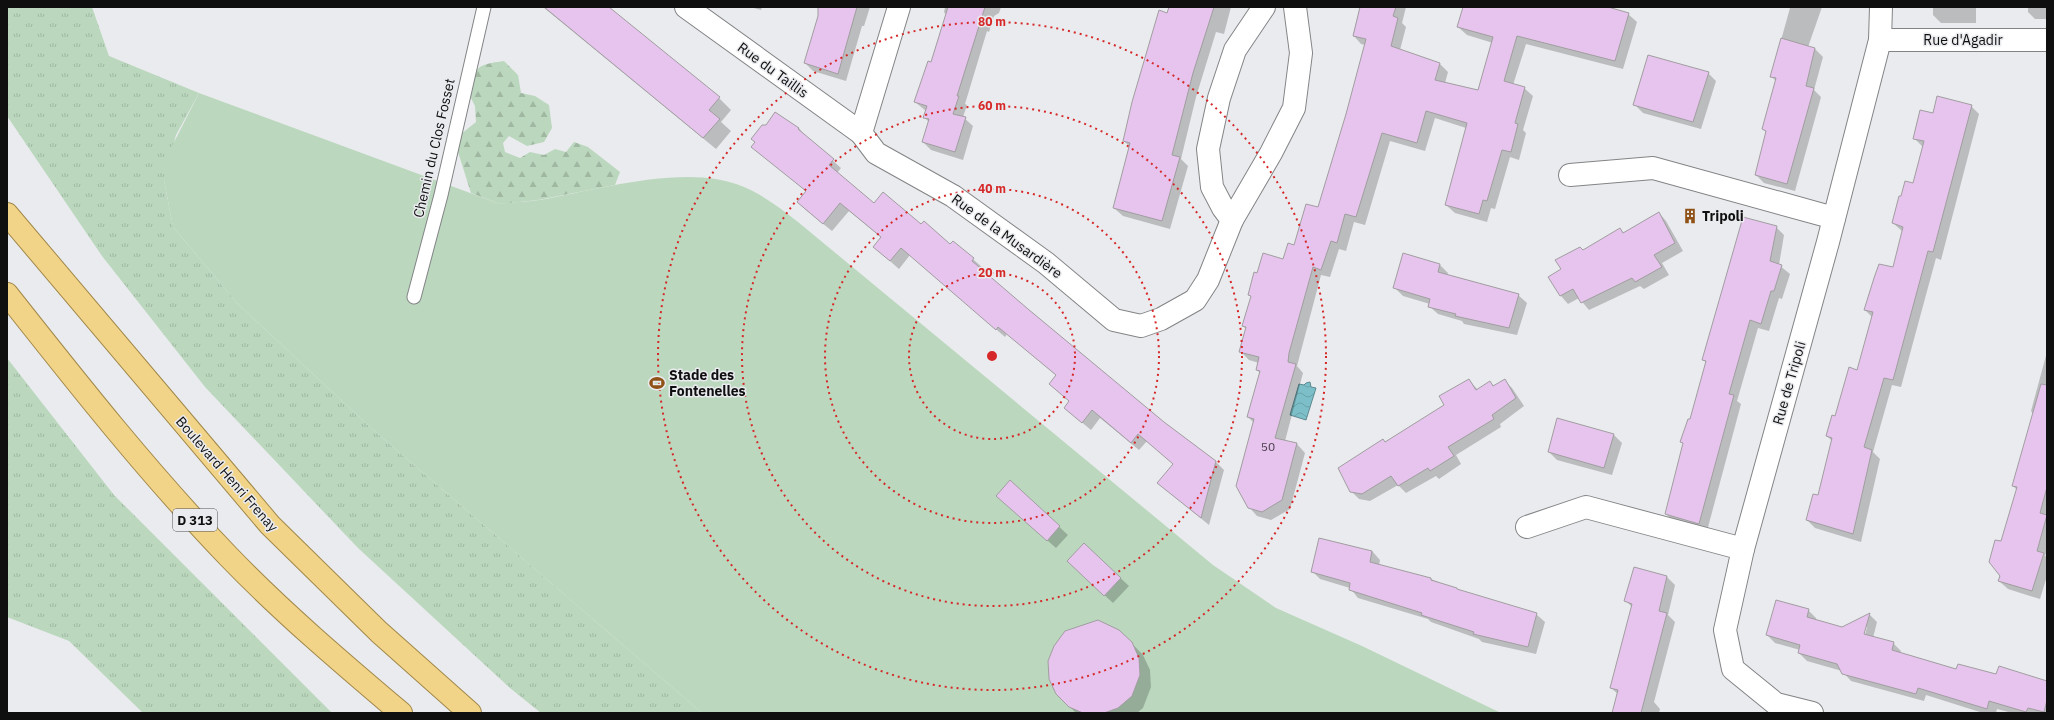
<svg xmlns="http://www.w3.org/2000/svg" width="2054" height="720" font-family="'IBM Plex Sans',sans-serif">
<style>
.grass{fill:url(#grass-tufts)}
.forest{fill:url(#forest-firs)}
.garden{fill:#bbd8be}
.water{fill:url(#water-waves);stroke:#5c8a91}
.shadow{fill:#0003;fill-rule:evenodd}
.building{fill:#e7c4ed;stroke:#a09ea0}
.lines{fill:none;stroke-linecap:round;stroke-linejoin:round}
.service-casing{stroke:#838486;stroke-width:15}
.minor-casing{stroke:#838486;stroke-width:24}
.trunk-casing{stroke:#a1884a;stroke-width:24}
.service{stroke:#fff;stroke-width:13}
.minor{stroke:#fff;stroke-width:22}
.trunk{stroke:#f2d488;stroke-width:22}
.ring{fill:none;stroke:#d62828;stroke-width:2;stroke-dasharray:2 4}
.labels{text-anchor:middle;stroke-width:3;stroke-linejoin:round;paint-order:stroke}
.number-label{font-size:12px;fill:#453c47}
.shield{fill:#eaebee;stroke:#515153;stroke-width:1}
.shield-label{font-size:13px;font-weight:bold;fill:#0f0f10}
.street-label{font-size:14px;fill:#0f0f10;stroke:#eaebee}
.poi-label{font-size:14px;font-weight:bold;fill:#0f0f10;stroke:#eaebee;text-anchor:start}
.centre{fill:#d62828;stroke:#eaebee;stroke-width:2}
.ring-label{font-size:12px;text-anchor:middle;font-weight:bold;fill:#d62828;stroke:#eaebee;stroke-width:3;stroke-linejoin:round;paint-order:stroke}
</style>
<defs>
<pattern id="grass-tufts" width="24" height="20" patternUnits="userSpaceOnUse"><rect width="24" height="20" fill="#bbd8be"/><path d="M3 7l-1-3M5 7V3M7 7l1-3M15 17l-1-3M17 17v-4M19 17l1-3" fill="none" stroke="#a0b8a2"/></pattern>
<pattern id="forest-firs" width="22" height="20" patternUnits="userSpaceOnUse"><rect width="22" height="20" fill="#bbd8be"/><path d="M5 1l3.5 6h-7zM16 11l3.5 6h-7z" fill="#a0b8a2"/></pattern>
<pattern id="water-waves" width="16" height="10" patternUnits="userSpaceOnUse"><rect width="16" height="10" fill="#7dbfc8"/><path d="M0 5q4-4 8 0t8 0" fill="none" stroke="#6ba3ab"/></pattern>
</defs>
<rect width="100%" height="100%" fill="#eaebee"/>
<g class="grass">
<path d="M7 7H92L109 56 199 93 176 135 164 180 173 227 238 304 370 427 702 713H541L510 688 358 548 205 387 102 256 7 116Z"/>
<path d="M7 358 114 495 332 713H143L69 641 7 617Z"/>
</g>
<path class="forest" d="M504 61 518 75 521 93 535 96 549 105 552 128 544 142 527 146 509 136 503 143 505 152 520 158 530 152 544 155 555 149 566 152 574 142 588 147 620 172 615 185 538 200 500 204 471 193 458 152 461 134 476 122 475 106 468 92C476 65 477 65 504 61Z"/>
<path class="garden" d="M199 93 500 204C513 202 526 202 539 200 598 190 688 162 744 187 763 195 781 209 798 222L1213 565 1276 608 1362 646 1501 713H702L370 427 238 304 173 227 164 180 166 158Z"/>
<path class="water" d="M1310 382 1311 387 1316 388 1306 420 1290 415 1299 384 1304 385 1306 383Z"/>
<g class="shadow">
<path d="M543 7H600L620 17 719 98 731 110 721 122 731 131 716 149Z"/>
<path d="M750 7H762L761 10Z"/>
<path d="M819 7H870L864 26H862L846 81 813 71 805 63 821 9Z"/>
<path d="M945 7H1001L999 13 994 16 989 32 987 31 965 104 967 105 963 117 973 126 963 160 931 150 923 142 929 122 924 117 926 111 915 102 931 63 946 15 944 12Z"/>
<path d="M1169 7H1231L1224 34 1216 32 1196 97 1181 159 1188 166 1170 229 1123 216 1114 208 1130 147 1124 141Z"/>
<path d="M1360 7H1406L1402 23 1406 27 1400 50 1440 64 1448 72 1445 83 1478 91 1493 43 1467 35 1458 27 1464 7H1604L1628 14 1637 22 1623 69 1526 44 1513 85 1524 88 1533 96 1523 130 1526 133 1519 160 1510 157 1495 209 1491 208 1487 222 1455 213 1446 205 1466 128 1435 118 1425 151 1390 141 1365 225 1354 222 1346 251 1339 249 1330 277 1321 275 1297 366 1303 373 1285 441 1297 444 1305 453 1290 509 1271 520 1257 516 1249 507 1254 423 1248 417 1260 373 1257 370 1259 363 1249 360 1240 351 1246 329 1243 326 1252 297 1249 294 1258 274 1284 260 1319 209 1347 114 1365 45 1361 44 1353 35Z"/>
<path d="M1788 7H1822L1808 47 1815 49 1823 57 1814 90 1821 97 1795 191 1764 183 1756 175 1766 132 1763 129 1776 81 1771 76 1790 8Z"/>
<path d="M1933 7H1976V23H1941L1933 15Z"/>
<path d="M2028 7H2047V19H2035L2028 12Z"/>
<path d="M1708 73 1716 81 1701 129 1643 113 1635 105Z"/>
<path d="M1971 106 1979 114 1941 260 1936 258 1901 387 1892 385 1873 452 1880 459 1861 542 1815 528 1807 520 1819 496 1832 441 1827 436 1858 371 1873 318 1865 310 1894 269 1903 232 1893 223 1902 198 1913 184 1923 147 1914 138 1933 114Z"/>
<path d="M775 114 799 128 806 137 841 168 837 173 874 204 921 226 950 245 953 242 982 267 980 269 1164 423 1216 462 1224 470 1209 525 1158 483 1174 464 1147 441 1139 450 1100 418 1091 430 1073 415 1070 402 1050 384 1057 376 1007 334 1005 337 910 255 899 269 874 247 882 238 849 211 832 231 806 210 798 202 807 192 753 147Z"/>
<path d="M1659 213 1666 221 1683 251 1662 263 1669 275 1644 289 1640 286 1589 310 1579 298 1568 304 1561 296 1550 277 1563 269 1583 251 1620 229 1624 233Z"/>
<path d="M1776 227 1784 235 1779 265 1790 274 1782 299 1779 298 1769 331 1758 328 1737 401 1741 404 1707 531 1674 522 1666 514 1684 444 1682 442 1690 420 1707 363 1703 360Z"/>
<path d="M1440 265 1448 273 1447 275 1518 295 1527 303 1517 335 1464 324 1462 321 1438 314 1429 306 1430 304 1403 296 1395 288Z"/>
<path d="M2047 352V550L2045 556 2047 557V576L2040 599 2008 589 1999 581 2002 543 2017 490 2013 486 2033 414 2031 411Z"/>
<path d="M1469 380 1478 390 1490 382 1494 386 1504 380 1512 388 1524 406 1500 424 1501 427 1456 455 1461 464 1439 479 1436 476 1406 493 1398 485 1370 501 1359 499 1351 491 1386 443 1446 405Z"/>
<path d="M1614 435 1622 443 1612 475 1557 460 1549 452Z"/>
<path d="M1010 481 1068 535 1056 548 1006 504Z"/>
<path d="M1084 544 1129 586 1113 603 1076 569Z"/>
<path d="M1372 551 1380 560 1379 565 1431 579 1459 591 1536 614 1545 622 1536 654 1482 642 1479 639 1431 622 1428 619 1358 598 1350 588 1320 579 1312 571Z"/>
<path d="M1667 577 1675 585 1668 615 1675 622 1654 702 1660 709 1659 713H1613L1618 694 1611 688 1632 607 1626 601Z"/>
<path d="M1808 610 1816 618V621L1842 628 1870 615 1877 622 1873 638 1893 643 1901 651 1900 654 1957 670 2047 682V713H2012L1997 709 1996 713H1983L1926 695 1924 701 1851 681 1842 671 1807 661 1799 653 1800 650 1775 643 1767 635ZM1865 627H1867L1864 639H1862Z"/>
<path d="M1119 630 1143 655 1150 670 1151 687 1143 708 1137 713H1076L1057 694Z"/>
</g>
<g class="building">
<path d="M544 7H609L720 97 709 110 720 119 703 138Z"/>
<path d="M818 7H857L838 74 804 63 818 16Z"/>
<path d="M948 7H985L957 96H959L953 114 966 117 955 152 922 142 929 119 923 118 927 106 914 102 928 61 931 62Z"/>
<path d="M1169 7H1214L1193 73 1172 155 1180 157 1162 221 1113 208 1130 143 1123 141 1132 102 1159 10 1167 13Z"/>
<path d="M1360 7H1396L1393 16 1398 18 1391 46 1440 63 1435 80 1478 90 1493 37 1457 27 1463 7H1608L1629 13 1615 61 1517 36 1504 81 1525 87 1515 123 1518 124 1511 152 1502 150 1487 201 1483 200 1479 214 1445 205 1467 123 1426 111 1417 143 1382 133 1356 217 1345 214 1337 243 1331 241 1321 270 1313 267 1289 353 1288 362 1296 364 1275 438 1297 443 1282 500 1262 512 1248 508 1236 486 1254 419 1247 417 1260 371 1256 370 1259 357 1239 352 1246 327 1242 326 1251 296 1248 295 1254 272 1257 273 1263 253 1283 259 1288 243 1294 245 1306 204 1318 207 1346 114 1366 39 1353 36Z"/>
<path d="M1781 38 1815 48 1806 86 1814 88 1787 184 1755 175 1766 131 1762 129 1776 78 1770 77Z"/>
<path d="M1648 55 1709 72 1693 122 1633 105Z"/>
<path d="M1937 96 1972 105 1933 252 1928 251 1893 380 1884 378 1864 447 1872 450 1853 534 1806 520 1813 494 1818 495 1832 438 1826 436 1832 415 1835 416 1849 367 1857 370 1873 312 1864 310 1874 278 1879 264 1893 267 1903 227 1892 223 1899 196H1901L1905 181 1913 183 1924 141 1913 139 1920 110 1933 113Z"/>
<path d="M775 112 799 128 798 129 834 159 829 165 874 203 883 192 921 224 924 221 950 244 953 241 974 258 972 261 1028 309 1164 422 1216 461 1201 518 1157 483 1173 464 1138 434 1131 443 1092 410 1082 423 1064 408 1069 401 1049 384 1056 375 998 327 996 330 901 248 890 261 873 247 881 237 840 203 823 224 797 202 806 191 751 147 755 142 751 139 762 125H766Z"/>
<path d="M1659 212 1675 243 1654 255 1662 267 1635 282 1632 278 1581 303 1573 289 1560 296 1548 277 1561 269 1555 260 1580 247 1583 250 1620 228 1623 233Z"/>
<path d="M1743 217 1777 226 1770 261 1782 265 1774 291H1771L1761 324 1750 320 1729 394 1734 395 1699 524 1665 514 1683 443 1680 442 1688 419H1690L1706 361 1702 360Z"/>
<path d="M1403 253 1440 264 1438 272 1519 294 1509 328 1455 316 1456 314 1428 307 1430 299 1393 288Z"/>
<path d="M1469 379 1476 390 1490 381 1493 386 1505 379 1516 398 1492 415 1494 419 1448 447 1454 456 1430 471 1428 468 1398 486 1391 476 1362 494 1350 492 1338 468 1383 439 1385 442 1444 405 1439 396Z"/>
<path d="M2041 384 2047 385V487L2040 513 2047 515 2037 551 2044 553 2032 591 1998 581 2000 576 1989 562 1995 540 2001 541 2017 487 2012 486Z"/>
<path d="M1557 418 1614 434 1604 468 1548 452Z"/>
<path d="M1010 480 1060 526 1047 541 996 496Z"/>
<path d="M1319 538 1372 551 1370 562 1431 578V580L1457 588V589L1537 613 1528 647 1473 634 1474 632 1421 615 1422 613 1349 590 1350 583 1311 572Z"/>
<path d="M1084 543 1121 578 1104 596 1067 561Z"/>
<path d="M1634 567 1667 576 1659 611 1667 613 1641 713H1612L1618 690 1610 688 1632 604 1624 601Z"/>
<path d="M1776 600 1809 609 1807 617 1842 627 1870 613 1864 634 1894 642 1892 650 1956 669 1958 664 1996 674 1999 666 2047 681V700L2044 712 2028 708 2026 712 1989 701 1987 709 1918 688 1916 694 1842 674 1837 664 1798 653 1800 645 1766 635Z"/>
<path d="M1098 620 1119 630 1132 642 1139 658 1140 675 1132 696 1118 708 1104 713H1083L1069 707 1056 694 1049 679 1048 661 1054 646 1065 631Z"/>
</g>
<g class="lines">
<g class="service-casing">
<path id="service" d="M414 297 441 195 484 7"/>
</g>
<g class="minor-casing">
<g id="minor">
<path d="M686 7 861 133"/>
<path d="M899 7 861 133 876 153 953 196 1046 263 1114 320 1141 326 1161 319 1195 300 1208 280 1232 220 1271 153 1294 108 1301 53 1295 7"/>
<path d="M1880 40H2047"/>
<path d="M1570 175 1653 168 1834 218"/>
<path d="M1232 220 1223 208 1212 187 1208 149 1219 98 1235 50 1264 7"/>
<path d="M1527 527 1586 507 1743 549"/>
<path d="M1812 713 1776 704 1733 669 1725 630 1743 549 1828 242 1880 40 1881 7"/>
</g>
</g>
<g class="trunk-casing">
<g id="trunk">
<path d="M7 214 270 525 379 632 470 713"/>
<path d="M7 294C78 384 149 474 229 557 282 612 342 663 401 713"/>
</g>
</g>
<use href="#service" class="service"/>
<use href="#minor" class="minor"/>
<use href="#trunk" class="trunk"/>
</g>
<g class="ring">
<circle cx="992" cy="356" r="83"/>
<circle cx="992" cy="356" r="167"/>
<circle cx="992" cy="356" r="250"/>
<circle cx="992" cy="356" r="334"/>
</g>
<defs>
<g id="building-bare" transform="scale(1.2)"><path d="M-4-6H4V6H1V3H-1V6H-4ZM-2.5-4.3h1.7v1.8h-1.7ZM.8-4.3h1.7v1.8H.8ZM-2.5-1h1.7V.8h-1.7ZM.8-1h1.7V.8H.8Z" fill="#8f5115" stroke="#eaebee" stroke-width="2.5" paint-order="stroke"/></g>
<g id="stadium-bare" transform="scale(1.2)"><path d="M0-5a6.5 5 0 1 0 0 10a6.5 5 0 1 0 0-10ZM-3.5-1.8h7v3.6h-7Z" fill="#8f5115" stroke="#eaebee" stroke-width="2.5" paint-order="stroke"/></g>
</defs>
<g fill-rule="evenodd">
<use href="#building-bare" x="1690" y="216"/>
<use href="#stadium-bare" x="657" y="383"/>
</g>
<g class="labels">
<g class="number-label">
<text x="1268" y="451">50</text>
</g>
<rect class="shield" x="173" y="509" width="44" height="22" rx="3"/>
<g class="shield-label">
<text x="195" y="525">D 313</text>
</g>
<g class="street-label">
<text x="1963" y="45">Rue d'Agadir</text>
<text transform="translate(773 70) rotate(36)" y="5">Rue du Taillis</text>
<text transform="translate(434 148) rotate(-77)" y="5">Chemin du Clos Fosset</text>
<text transform="translate(1007 236) rotate(36)" y="5">Rue de la Musardière</text>
<text transform="translate(1789 383) rotate(-74)" y="5">Rue de Tripoli</text>
<text transform="translate(227 474) rotate(49)" y="5">Boulevard Henri Frenay</text>
</g>
<g class="poi-label">
<text x="1702" y="221">Tripoli</text>
<text x="669" y="380">Stade des<tspan x="669" dy="16">Fontenelles</tspan></text>
</g>
</g>
<circle cx="992" cy="356" r="6" class="centre"/>
<g class="ring-label">
<text x="992" y="26">80 m</text>
<text x="992" y="110">60 m</text>
<text x="992" y="193">40 m</text>
<text x="992" y="277">20 m</text>
</g>
<rect width="2054" height="720" fill="none" stroke="#0f0f10" stroke-width="16"/>
</svg>
